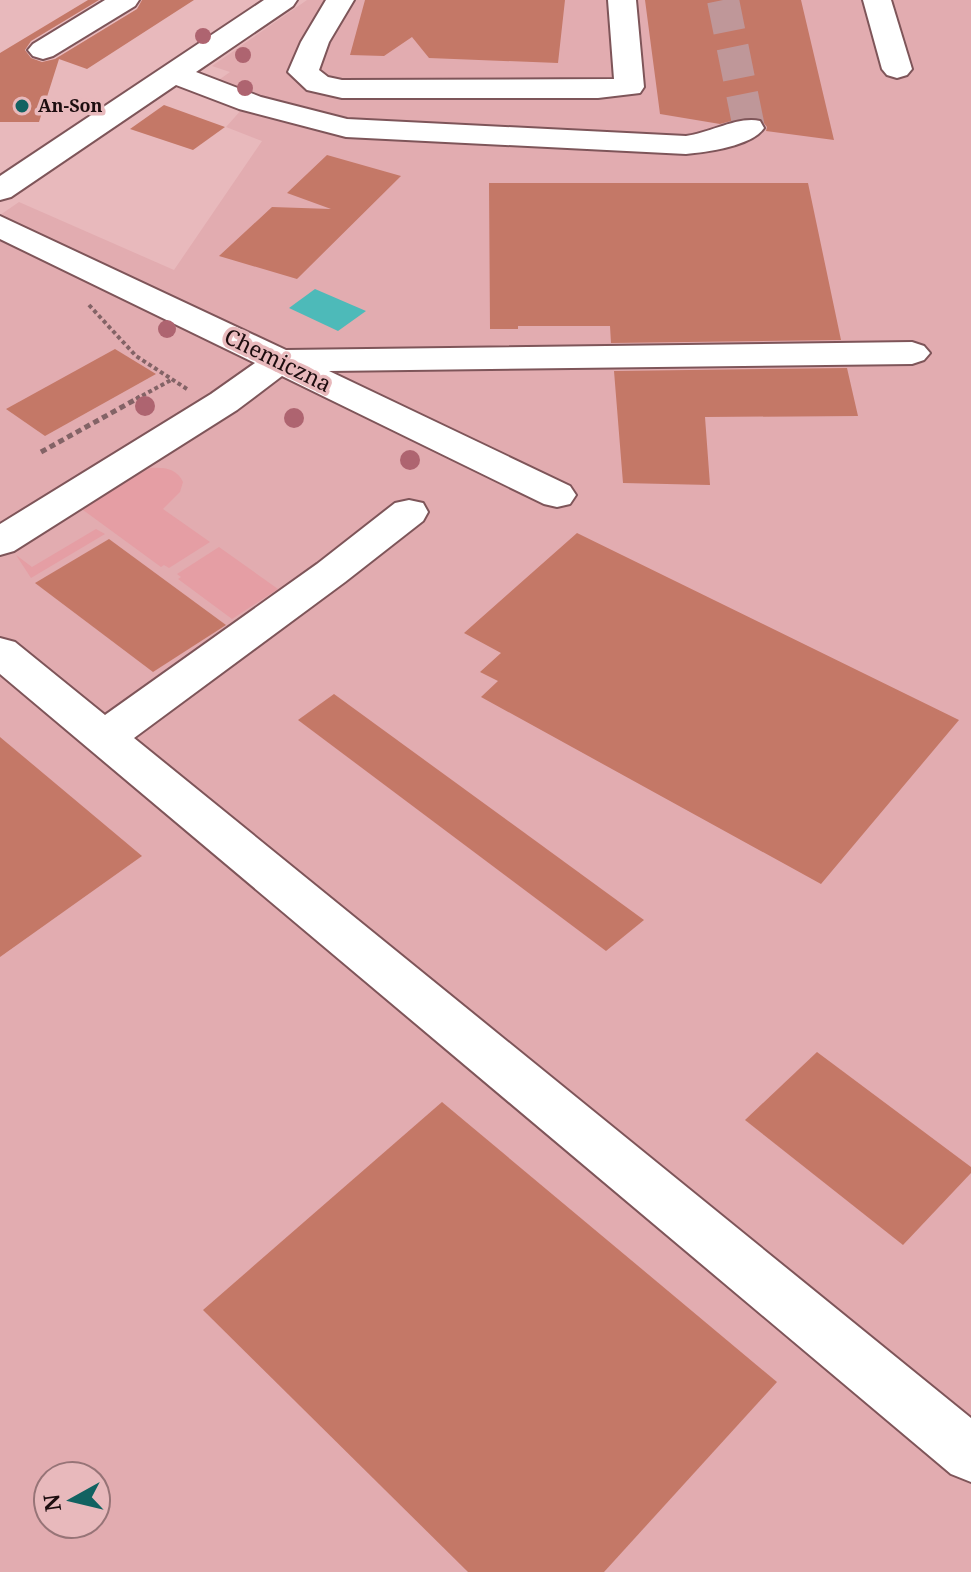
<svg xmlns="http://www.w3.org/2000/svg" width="971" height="1572" font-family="'Noto Serif',serif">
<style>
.built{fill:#e2acb0;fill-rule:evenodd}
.green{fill:#e59ea4}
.water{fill:#4dbab9}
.building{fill:#c47867}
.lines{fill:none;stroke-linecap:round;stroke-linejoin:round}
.minor-tunnel{stroke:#bf9799;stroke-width:32;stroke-dasharray:32 16;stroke-linecap:butt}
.minor-casing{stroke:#7e5559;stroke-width:4}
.path-far1{stroke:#836366;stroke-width:4;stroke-dasharray:4 3;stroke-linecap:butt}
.path{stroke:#836366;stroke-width:5;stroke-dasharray:6 4;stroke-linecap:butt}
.minor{fill:#fff;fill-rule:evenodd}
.tree{fill:#ae6470}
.poi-dot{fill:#126261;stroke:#e8b9bc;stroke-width:3}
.labels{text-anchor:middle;stroke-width:7;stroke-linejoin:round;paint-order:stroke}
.far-poi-label{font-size:18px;font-weight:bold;fill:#1d0d0f;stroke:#e8b9bc;text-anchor:start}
.street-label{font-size:22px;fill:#1d0d0f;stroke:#e8b9bc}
</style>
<rect width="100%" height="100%" fill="#e8b9bc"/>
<path class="built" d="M307 0H971V1572H0V215L19 202 174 270 262 141 226 127 243 108 216 82 230 72 212 66ZM48 1476H96V1524H48Z"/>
<g class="green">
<path d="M150 468C163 467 177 468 183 482L180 492 163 509 210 542 169 568 164 565 161 567 79 507Z"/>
<path d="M96 529 105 534 31 578 16 555 32 567Z"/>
<path d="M219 547 278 589 232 619 178 579 181 577 177 574Z"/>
</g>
<path class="water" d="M315 289 366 311 338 331 289 308Z"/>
<g class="building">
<path d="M88 0H99L31 41 25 50 31 58 42 62 55 59 137 9 142 0H194L87 69 59 59 39 122H0V53Z"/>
<path d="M365 0H565L558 63 429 58 412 37 384 56 350 55Z"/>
<path d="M645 0H801L834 140 766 131 767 127 760 118H742L720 124 660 114Z"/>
<path d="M164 105 225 127 193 150 130 129Z"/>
<path d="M327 155 401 176 297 279 219 256 272 207 331 209 287 193Z"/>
<path d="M489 183H808L841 340 611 343 610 326H518V329H490Z"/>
<path d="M115 349 156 374 45 436 6 409Z"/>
<path d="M847 368 858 416 705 417 710 485 623 483 614 371Z"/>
<path d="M577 533 959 720 821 884 481 697 498 681 480 672 501 653 464 633Z"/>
<path d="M109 539 226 625 153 672 35 583Z"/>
<path d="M334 694 644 920 606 951 298 720Z"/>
<path d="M0 737 142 856 0 957Z"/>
<path d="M817 1052 971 1167V1173L903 1245 745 1120Z"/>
<path d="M442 1102 777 1382 604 1572H468L203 1310Z"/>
</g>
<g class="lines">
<path class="minor-tunnel" d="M723 0 749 128"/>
<g class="minor-casing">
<g id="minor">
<path d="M105 0H139L135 6 53 56 43 59 33 56 28 50 33 44Z"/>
<path d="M264 0H297L293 6 196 72 261 97 347 119 686 136C710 133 738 116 760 121L764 128C752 146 707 152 686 154L346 137 239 109 176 85 11 197 0 200V176Z"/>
<path d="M326 0H354L329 42 319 70 328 77 342 80 614 79 608 0H636L644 87 640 93 598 98H342L307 90 288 72 301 42Z"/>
<path d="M863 0H891L912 69 907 75 897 78 887 75 882 69Z"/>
<path d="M0 216 286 350 912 342 924 346 930 353 924 360 912 364 329 371 570 486 576 495 570 504 557 507 544 504 282 376 237 410 14 551 0 555V524L211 394 255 363 0 239Z"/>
<path d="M409 500 423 503 428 512 423 521 345 582 134 738 971 1418V1482L951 1474 0 674V638L15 642 105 715 317 564 395 503Z"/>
</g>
</g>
<g class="path-far1">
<path d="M89 305 136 356 187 389"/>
<path d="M136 399 171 380"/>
</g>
<path class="path" d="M41 452 140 397"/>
<use href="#minor" class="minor"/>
</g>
<g class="tree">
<circle cx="203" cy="36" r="8"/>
<circle cx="243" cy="55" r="8"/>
<circle cx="245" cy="88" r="8"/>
<circle cx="167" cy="329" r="9"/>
<circle cx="145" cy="406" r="10"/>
<circle cx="294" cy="418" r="10"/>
<circle cx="410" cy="460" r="10"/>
</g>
<circle class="poi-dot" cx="22" cy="106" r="8"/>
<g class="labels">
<g class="far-poi-label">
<text x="38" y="112">An-Son</text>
</g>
<g class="street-label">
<text transform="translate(278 360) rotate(26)" y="8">Chemiczna</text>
</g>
</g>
<g transform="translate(72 1500) rotate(262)"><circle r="38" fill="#e8b9bc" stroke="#977477" stroke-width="2"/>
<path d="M0-6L14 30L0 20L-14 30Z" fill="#126261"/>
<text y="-12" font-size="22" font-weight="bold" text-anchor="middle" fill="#1d0d0f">N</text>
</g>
</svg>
